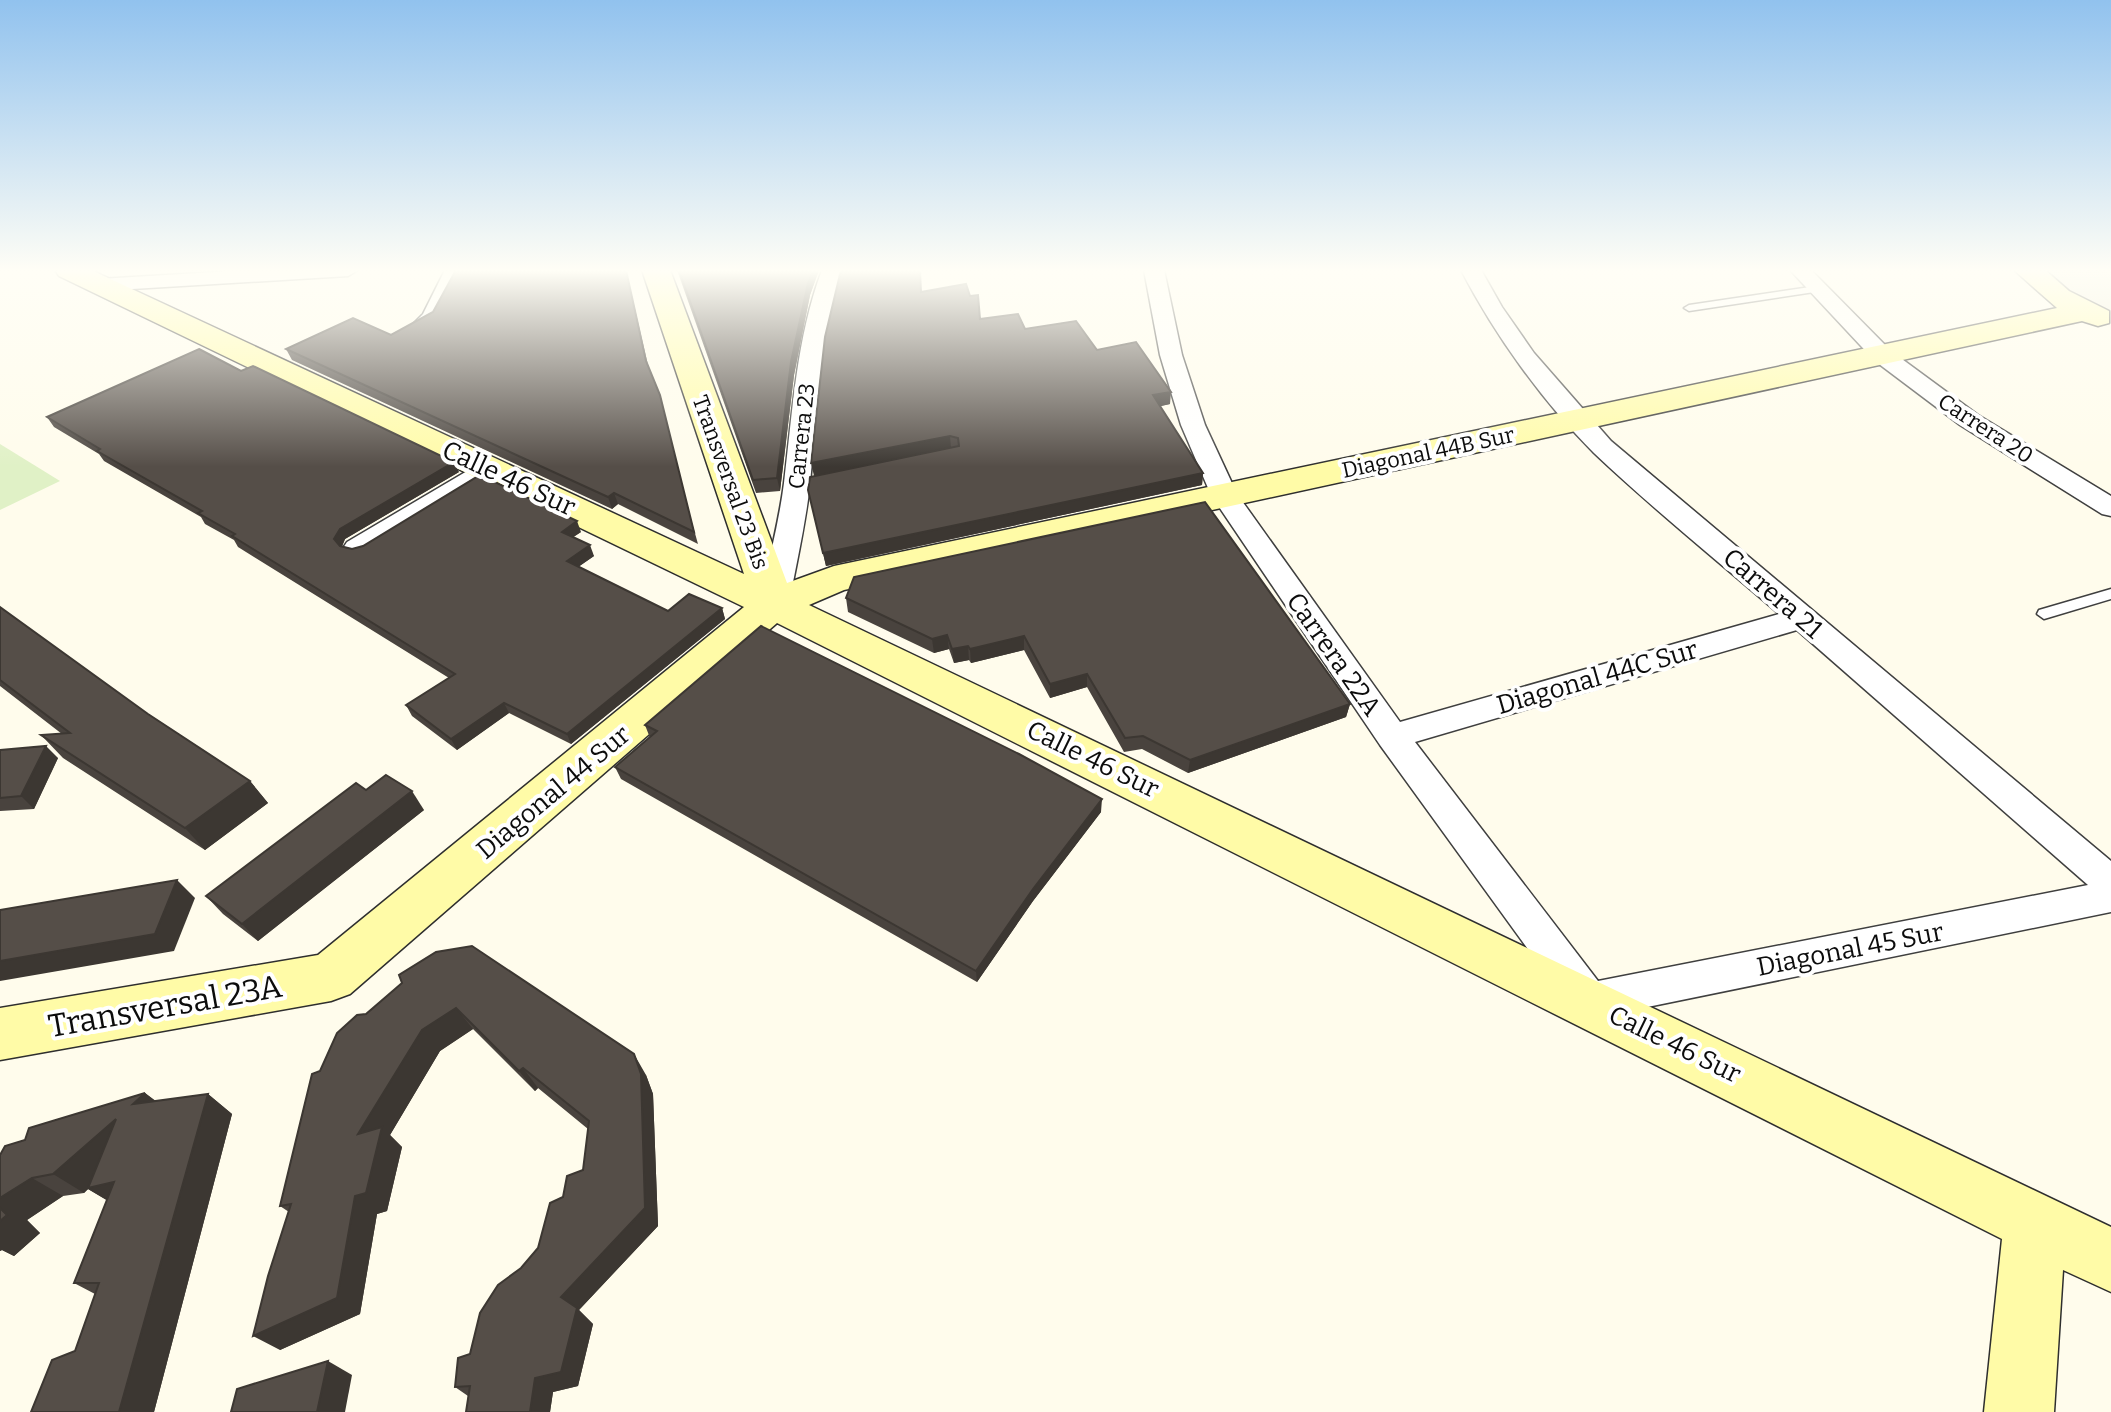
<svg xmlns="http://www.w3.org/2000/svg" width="2111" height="1412" font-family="Bitter,serif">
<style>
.pitch{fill:#e0f1c6}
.plaza{fill:#eeebdb}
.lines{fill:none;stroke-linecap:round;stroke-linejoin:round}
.lane-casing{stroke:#3f3f3f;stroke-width:3}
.street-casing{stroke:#3f3f3f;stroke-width:3}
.secondary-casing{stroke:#2e2e2e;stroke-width:3}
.lane{fill:#fff;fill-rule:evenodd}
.street{fill:#fff;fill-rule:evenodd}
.secondary{fill:#fffba7;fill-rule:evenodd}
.wall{fill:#49433e}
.shaded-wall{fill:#3c3732}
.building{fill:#554e48;stroke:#3c3732;stroke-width:2}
.labels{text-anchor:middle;stroke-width:8;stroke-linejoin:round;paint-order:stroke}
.far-street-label{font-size:22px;fill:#0c0c0c;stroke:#fff}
.street-label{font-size:26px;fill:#0c0c0c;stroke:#fff}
.near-street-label{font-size:32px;fill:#0c0c0c;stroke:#fff}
</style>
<rect width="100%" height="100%" fill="#fffcec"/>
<path class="pitch" d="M0 444 60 481 0 510Z"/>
<path class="plaza" d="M2047 270H2111V315L2073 295 2051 278Z"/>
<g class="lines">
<g class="lane-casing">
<g id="lane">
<path d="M445 270H455L433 315 419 330H411L409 328 423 314Z"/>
<path d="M1817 286 1821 287V291L1689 311 1684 308 1689 305Z"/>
<path d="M2111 589V599L2044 619 2037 614 2039 610Z"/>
</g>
</g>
<g class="street-casing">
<g id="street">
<path d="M249 270H358L348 276 99 291 88 285 99 279Z"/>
<path d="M822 270H842C819 342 818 408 810 483 806 523 796 564 789 604L784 611 774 614 764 611 759 604C768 564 779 523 784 483 793 410 796 339 822 270Z"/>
<path d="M1144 270H1164L1182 355 1205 425 1237 494 1400 722 1779 614C1718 561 1653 509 1594 453 1542 401 1495 335 1461 270H1481L1502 307 1534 353 1611 441 2111 861V912L1589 1019 1575 1014 1380 745 1211 495 1181 425 1160 355ZM1797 630 2088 885 1598 981 1415 742Z"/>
<path d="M1790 270H1811L1891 351 1978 415 2111 496V516L2102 514 1960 425 1875 361Z"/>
<path d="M488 461 497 464 501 469 497 474 367 554 357 557 347 554 343 548 347 542 479 464Z"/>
</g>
</g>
<g class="secondary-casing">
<path id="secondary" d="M55 270H91L744 574 642 270H670L787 583 834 566 2057 308 2014 270H2045L2069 291 2109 311V323L2098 326 2082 321 844 590 809 605 2111 1227V1292L2063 1270 2054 1412H1984L2002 1239 777 623 350 994 331 1001 0 1060V1008L318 955 744 607 59 276Z"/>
</g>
<use href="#lane" class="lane"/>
<use href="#street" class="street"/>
<use href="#secondary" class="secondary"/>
</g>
<g class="wall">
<path d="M456 270H626L648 365 698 544 618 504 612 509 292 360 286 349 391 335 433 312Z"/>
<path d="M677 270H819L810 295 794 375 780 491 756 493Z"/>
<path d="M922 292 970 296 980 319 1025 329 1097 350 1170 404 1160 406 1203 473 1202 485 826 566 811 503 865 466 814 476Z"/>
<path d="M241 371 459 472 345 539 342 547 352 549 581 532 573 537 594 556 578 567 668 611 722 608 725 619 571 744 509 713 457 750 412 716 406 705 449 678 238 547 234 540 205 524 201 517 104 461 99 454 54 427 47 417Z"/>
<path d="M846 598 1350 704 1346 717 1188 773 1142 749 1124 752 1087 687 1050 698 1024 650 971 663 969 660 954 663 949 649 934 653 848 612Z"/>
<path d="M0 607 148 714 250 781 268 803 205 850 63 758 41 735 62 734 0 686Z"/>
<path d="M645 725 1101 812 1033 901 977 982 621 779 615 767 650 738Z"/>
<path d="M0 750 58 758 34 809 0 811Z"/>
<path d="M366 790 424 810 258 941 223 914 206 896Z"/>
<path d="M402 983 646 1075 653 1094 658 1226 579 1310 593 1324 578 1386 553 1392 550 1412H466L468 1396 455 1387 470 1354 521 1268 538 1248 563 1197 583 1170 588 1129 538 1088 535 1091 473 1029 440 1051 390 1135 402 1147 387 1211 377 1214 360 1314 280 1350 289 1212 280 1206 320 1071 366 1014Z"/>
<path d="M145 1093 155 1101 208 1094 232 1114 154 1412H31L75 1351 95 1294 74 1283 107 1200 88 1189 84 1193 63 1196 27 1220 40 1233 14 1256 2 1250 0 1251V1155L25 1140Z"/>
</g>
<g class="shaded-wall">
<path d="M813 270H819L810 295 794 375 780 491 777 478 791 362 808 283Z"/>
<path d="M1171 392 1170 404 1153 408V395Z"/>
<path d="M950 436 951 449 814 476 811 463Z"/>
<path d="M454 462 459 472 345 539 340 550 334 539 340 529Z"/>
<path d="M1203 473 1202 485 826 566 823 553Z"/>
<path d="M614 493 618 504 612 509 608 497Z"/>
<path d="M577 521 581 532 566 542 562 532Z"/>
<path d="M590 545 594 556 571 572 567 561Z"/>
<path d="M722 608 725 619 571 744 567 734Z"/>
<path d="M947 635 949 649 934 653 932 639Z"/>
<path d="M1024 636V650L971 663 970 649Z"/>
<path d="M968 646 969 660 954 663 952 649Z"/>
<path d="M1087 674V687L1050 698V684Z"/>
<path d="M504 703 509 713 457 750 451 739Z"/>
<path d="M1350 704 1346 717 1188 773 1190 760Z"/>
<path d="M46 746 58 758 34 809 21 796Z"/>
<path d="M250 781 268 803 205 850 185 828Z"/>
<path d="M412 791 424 810 258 941 242 924Z"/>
<path d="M1102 799 1101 812 1033 901 977 982 976 971 1033 889Z"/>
<path d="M177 880 195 898 174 951 0 981V961Z"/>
<path d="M456 1008 473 1029 440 1051 390 1135 402 1147 387 1211 377 1214 360 1314 280 1350 253 1336 355 1196 358 1134 422 1030Z"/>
<path d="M634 1054 646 1075 653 1094 658 1226 579 1310 593 1324 578 1386 553 1392 550 1412H530L535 1378Z"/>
<path d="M523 1068 538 1088 535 1091 519 1071Z"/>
<path d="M145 1093 172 1113 133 1104Z"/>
<path d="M208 1094 232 1114 154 1412H119Z"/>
<path d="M116 1119 118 1207 88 1189 84 1193 53 1174Z"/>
<path d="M32 1178 63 1196 27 1220 40 1233 14 1256 2 1250 0 1251V1198Z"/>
<path d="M328 1361 352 1375 345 1412H317Z"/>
</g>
<g class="building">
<path d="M456 270H626L646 361 660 395 694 532 614 493 608 497 286 349 353 318 391 335 433 312Z"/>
<path d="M679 270H813L808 283 791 362 777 478 753 480Z"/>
<path d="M841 270H920L921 292 966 284 970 296 978 295 980 319 1018 314 1025 329 1076 321 1097 350 1136 342 1171 392 1153 395 1203 473 823 553 808 490 810 477 959 446 958 438 950 436 811 463 825 337Z"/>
<path d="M199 349 241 371 253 366 454 462 340 529 334 539 340 546 352 549 363 546 480 475 577 521 562 532 590 545 567 561 668 611 689 594 722 608 567 734 504 703 451 739 406 705 455 674 232 536 235 534 198 513 202 511 97 451 100 449 47 417Z"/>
<path d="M1205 502 1350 704 1190 760 1143 736 1125 738 1087 674 1050 684 1024 636 970 649 968 646 952 649 947 635 932 639 846 598 854 577Z"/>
<path d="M0 607 148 714 250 781 185 828 41 735 70 733 0 680Z"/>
<path d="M761 626 1019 754 1102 799 1033 889 976 971 615 767 657 731 645 725Z"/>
<path d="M46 746 21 796 0 798V750Z"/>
<path d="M386 775 412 791 242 924 206 896 356 783 366 790Z"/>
<path d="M177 880 155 934 0 961V910Z"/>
<path d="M472 946 634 1054 641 1074 645 1208 561 1297 577 1308 561 1372 535 1378 530 1412H466L470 1386 455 1387 458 1358 470 1354 480 1313 498 1285 521 1268 538 1248 550 1203 563 1197 567 1176 583 1170 589 1121 523 1068 519 1071 456 1008 422 1030 358 1134 382 1127 366 1193 355 1196 337 1298 253 1336 268 1276 291 1204 280 1206 312 1074 320 1071 337 1033 357 1015 366 1014 402 983 399 975 436 952Z"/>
<path d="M145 1093 133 1104 208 1094 119 1412H31L52 1360 75 1351 99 1283H74L114 1182 88 1188 116 1119 53 1174 32 1178 0 1198V1155L5 1146 25 1140 29 1128Z"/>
<path d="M0 1208 7 1215 0 1221Z"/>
<path d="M328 1361 317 1412H231L237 1389Z"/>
</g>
<linearGradient id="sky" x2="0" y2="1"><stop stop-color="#91c2ee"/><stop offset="0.58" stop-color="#fffef6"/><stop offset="1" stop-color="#fffef6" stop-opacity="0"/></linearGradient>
<rect width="2111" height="467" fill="url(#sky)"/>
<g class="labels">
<g class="far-street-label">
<text transform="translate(1986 428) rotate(33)" y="8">Carrera 20</text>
<text transform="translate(801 436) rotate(-84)" y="8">Carrera 23</text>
<text transform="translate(1428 452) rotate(-12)" y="8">Diagonal 44B Sur</text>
<text transform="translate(731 482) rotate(70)" y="8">Transversal 23 Bis</text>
</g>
<g class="street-label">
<text transform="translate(509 478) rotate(25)" y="9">Calle 46 Sur</text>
<text transform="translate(1773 593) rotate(41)" y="9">Carrera 21</text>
<text transform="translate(1334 654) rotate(55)" y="9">Carrera 22A</text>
<text transform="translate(1597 677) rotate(-16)" y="9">Diagonal 44C Sur</text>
<text transform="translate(1093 759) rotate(26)" y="9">Calle 46 Sur</text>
<text transform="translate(553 792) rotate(-40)" y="9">Diagonal 44 Sur</text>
<text transform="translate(1850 949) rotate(-11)" y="9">Diagonal 45 Sur</text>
<text transform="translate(1675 1044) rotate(26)" y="9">Calle 46 Sur</text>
</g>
<g class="near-street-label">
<text transform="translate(165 1006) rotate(-10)" y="11">Transversal 23A</text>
</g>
</g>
</svg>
